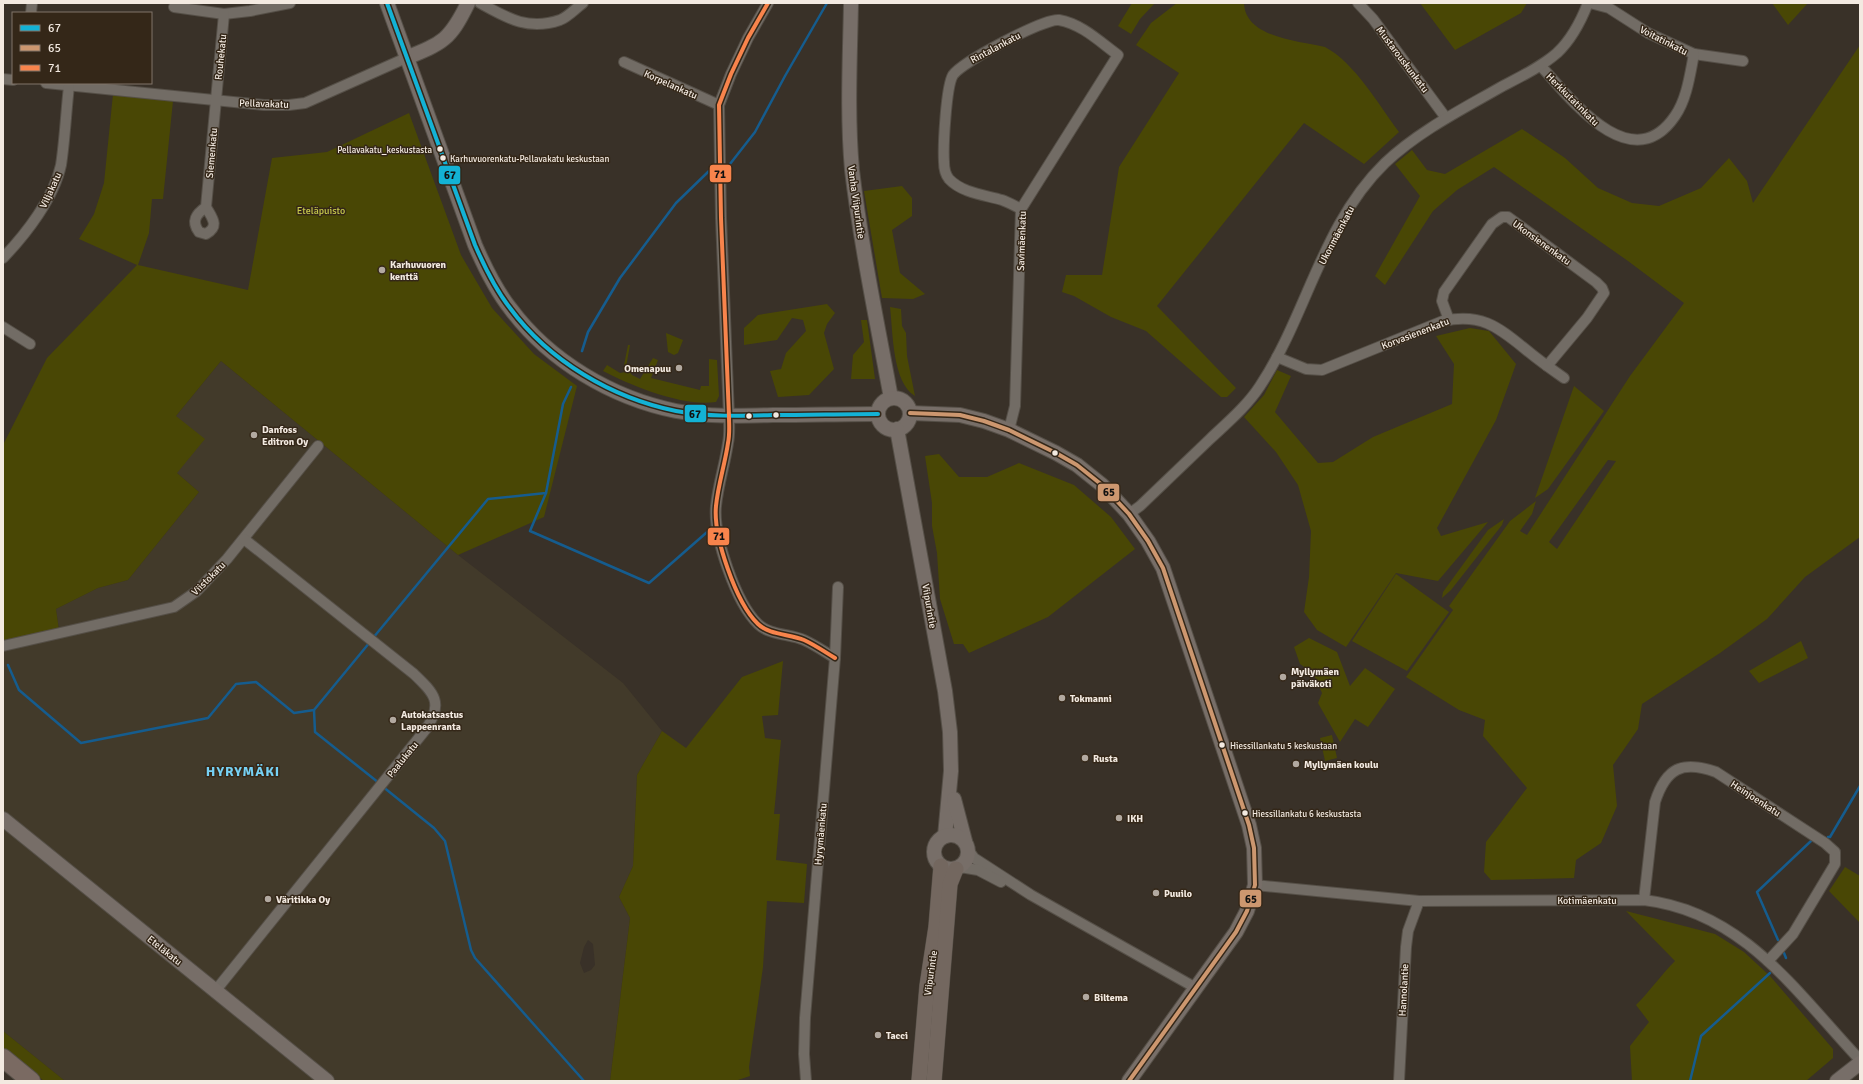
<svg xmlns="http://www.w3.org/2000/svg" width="1863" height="1084" font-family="Signika,sans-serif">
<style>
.industrial{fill:#423a2a;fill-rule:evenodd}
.green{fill:#494705;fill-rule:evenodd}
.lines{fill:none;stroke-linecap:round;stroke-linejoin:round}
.stream{stroke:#155c8e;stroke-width:2.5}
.street-casing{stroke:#554f47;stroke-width:12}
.secondary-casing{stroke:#554f47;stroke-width:16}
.primary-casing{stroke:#554f47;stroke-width:16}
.highway-casing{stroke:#554f47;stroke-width:20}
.street{stroke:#726c65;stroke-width:10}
.secondary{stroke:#776e68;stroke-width:14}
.primary{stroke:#73675f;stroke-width:15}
.highway{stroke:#7a6a62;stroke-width:18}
.bus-1-casing{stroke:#342718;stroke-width:7}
.bus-2-casing{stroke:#342718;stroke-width:7}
.bus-3-casing{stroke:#342718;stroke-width:7}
.bus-1{stroke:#13b2d5;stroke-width:4}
.bus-2{stroke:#cd976f;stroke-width:4}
.bus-3{stroke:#f8844c;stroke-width:4}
.bus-dot{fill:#f3eae1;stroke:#342718;stroke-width:1.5}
.poi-dot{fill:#b2a9a0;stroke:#342718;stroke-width:1.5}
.labels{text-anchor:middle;stroke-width:3;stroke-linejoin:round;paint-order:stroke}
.bus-label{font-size:9px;fill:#f3eae1;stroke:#342718;text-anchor:start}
.street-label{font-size:10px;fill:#f3eae1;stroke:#342718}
.park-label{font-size:10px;fill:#c7c94c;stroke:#342718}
.poi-label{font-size:10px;font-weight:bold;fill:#f3eae1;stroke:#342718;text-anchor:start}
.district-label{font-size:14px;font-weight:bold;letter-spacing:1px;fill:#76d1f4;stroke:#342718}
.line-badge{stroke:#342718;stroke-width:1.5}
.pale-badge-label{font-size:11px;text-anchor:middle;font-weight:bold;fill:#111}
</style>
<rect width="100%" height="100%" fill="#393128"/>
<path class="industrial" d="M221 361 458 555 623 683 662 731 637 775 633 866 619 897 630 918 610 1081H65L3 1031V643L59 630 56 609 98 588 128 580 199 492 177 473 176 416ZM588 940 593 944 595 965 591 970 584 973 580 963 584 947Z"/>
<g class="green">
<path d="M1132 3H1155L1140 19 1131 34 1118 26Z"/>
<path d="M1177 3H1244C1245 38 1300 41 1325 47 1354 62 1379 105 1399 132L1364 164 1304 123 1157 306 1236 388 1227 397H1221L1146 331 1111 317 1074 296 1062 292 1066 275H1102L1119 167 1179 73 1136 45 1151 23Z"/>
<path d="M1420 3H1527L1521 13 1455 50Z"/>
<path d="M1772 3H1808L1788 25Z"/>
<path d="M1860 45V537L1805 577 1767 619 1720 653 1642 704 1638 729 1613 765 1617 806 1601 843 1576 860 1574 878 1491 880 1484 872 1486 842 1527 788 1483 736 1485 720 1459 710 1406 677 1453 610 1449 606 1510 521 1536 501 1532 514 1520 531 1527 535 1630 376 1684 303 1628 261 1494 167 1457 190 1433 211 1385 285 1375 276 1420 196 1395 164 1412 150 1427 170 1445 174 1522 129 1565 158 1598 188 1632 203 1659 206 1701 188 1729 158 1747 181 1753 203ZM1608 460 1616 461 1557 549 1549 542Z"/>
<path d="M113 94 173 101 163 199H152L149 233 138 265 248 290 272 158 327 152 409 113 461 255 492 308 534 354 577 386 544 517 458 555 221 361 176 416 205 439 177 473 199 492 128 580 98 588 56 609 59 630 3 643V445L47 358 137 265 79 239 94 214 104 183Z"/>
<path d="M902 186 912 198V216L892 230 900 273 925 294 913 299 882 298 864 191Z"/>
<path d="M827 304 835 313 827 324 824 333 834 369 809 395 778 397 770 371 781 369 786 353 806 331 803 320 792 318 777 340 744 345V328L758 315Z"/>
<path d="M890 307 901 309 902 326 906 333 907 356 915 396C892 382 893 332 890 307Z"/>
<path d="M861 320H867L875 379H851L853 355 864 342Z"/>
<path d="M1470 328 1489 331 1516 364 1496 420 1437 528 1441 536 1488 522 1438 581 1396 573 1346 647 1317 630 1304 612 1309 577 1311 531 1298 485 1276 452 1244 417 1264 395 1277 370 1291 376 1275 412 1318 463 1333 462 1373 437 1452 404 1454 364 1436 336Z"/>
<path d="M666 333 683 340 678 353 674 355 668 352Z"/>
<path d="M628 345H630L626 367 632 375 640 379 653 358 658 360 651 378 700 390 701 386H709V359L717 360 719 396 716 402C683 407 632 386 603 371L607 365 620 373 625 372 624 365Z"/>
<path d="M1574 386 1604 411 1548 489 1535 498Z"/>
<path d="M939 454 959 477H987L1019 463 1074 485 1111 517 1135 549 1048 617 969 653 963 644H954L940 599 937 553 932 526V503L925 456Z"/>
<path d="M1504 519 1502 525 1451 590 1442 598 1443 592 1488 530Z"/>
<path d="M1396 574 1449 612 1407 671 1352 641Z"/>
<path d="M1309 638 1337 652 1350 686 1365 668 1395 689 1368 727 1355 719 1340 742 1318 703 1322 693 1313 673 1300 664 1294 647Z"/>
<path d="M1801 641 1808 658 1759 683 1749 671Z"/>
<path d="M783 661 778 715 762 716 765 738 781 740 774 814H780L776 860 807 864 804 903 767 901 763 967 749 1067 750 1076 735 1081H610L630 918 619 897 633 866 637 775 662 731 686 748 742 677Z"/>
<path d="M1332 735 1337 758 1325 761 1320 738Z"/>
<path d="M1845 867 1860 876V923L1829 891Z"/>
<path d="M1626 911 1715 934 1744 952 1770 976 1833 1049V1058L1806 1081H1632L1630 1046 1649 1022 1636 1005C1650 991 1661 975 1675 961Z"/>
<path d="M3 1031 65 1081H44L3 1048Z"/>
</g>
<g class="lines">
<g class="stream">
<path d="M730 164 755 132 785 76 827 3"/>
<path d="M582 351 588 332 620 278 676 203 709 171"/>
<path d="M546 493 530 531 649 583 714 526"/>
<path d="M373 638 488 499 546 493 563 404 571 387"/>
<path d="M8 665 19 690 81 743 208 718 236 684 256 682 294 713 314 710 370 642"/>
<path d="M314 710 315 732 379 783"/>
<path d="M382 786 434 828 445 841 471 950 475 958 584 1081"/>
<path d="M1828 837H1830L1860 786"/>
<path d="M1778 940 1757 892 1811 841"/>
<path d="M1784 953 1786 958"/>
<path d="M1690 1081 1701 1036 1770 973"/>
</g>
<g class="street-casing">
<g id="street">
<path d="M480 3C507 18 528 31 560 20 568 17 576 8 583 3"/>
<path d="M768 3 748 38 731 74 719 105 721 218 729 416C729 425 730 434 728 443 725 464 718 485 716 506 713 536 736 603 758 624 769 635 790 634 804 640 815 645 825 652 835 658"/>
<path d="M1358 3 1373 19 1446 118"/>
<path d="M1590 3 1609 8 1648 33 1694 54 1743 61"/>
<path d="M174 7 224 14 250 11 290 3"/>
<path d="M31 13 32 3"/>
<path d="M624 62 719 105"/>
<path d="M1541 66C1571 100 1632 179 1675 116 1687 99 1690 74 1694 54"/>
<path d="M3 79 13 80"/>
<path d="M46 83 264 105H289L305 103 406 58"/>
<path d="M206 207C196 214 191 221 199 232L206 234C220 226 212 218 206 207L224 14"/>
<path d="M3 258C26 234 54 198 61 165 65 139 66 112 69 86"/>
<path d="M1449 320 1442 301 1444 292 1492 224 1502 217H1508L1596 282 1602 288 1604 293 1587 318 1547 366"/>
<path d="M3 327 30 344"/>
<path d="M1277 357 1306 369 1322 370 1443 321C1480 313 1497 326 1524 348 1537 359 1551 369 1564 378"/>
<path d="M1009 430 1015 406 1021 209 1118 55C1100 42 1082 24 1059 20 1044 18 962 62 953 75 946 86 943 147 944 162 944 168 945 174 949 179 962 193 985 195 1002 200 1008 202 1015 206 1021 209"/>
<path d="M1129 514 1140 506C1163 484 1187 461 1210 439 1228 422 1247 406 1260 386 1307 315 1322 224 1385 163 1419 131 1461 110 1501 87 1520 77 1541 67 1557 53 1572 39 1581 21 1588 3"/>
<path d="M3 646 174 607 197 591 227 559 318 446"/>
<path d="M969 851 974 858 1031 895 1196 988"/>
<path d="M960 867 978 870 1001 882"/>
<path d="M1255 885 1419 901 1644 900C1744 912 1796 992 1860 1060"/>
<path d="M1644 900 1655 802C1666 768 1682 760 1716 772L1825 843 1835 852V864L1793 934 1768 961"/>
<path d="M216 990 426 729C444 703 434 693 414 674L244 539"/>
<path d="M806 1081 804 1054 805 1018 835 658 838 587"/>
<path d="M1399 1081 1406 947 1408 931 1419 901"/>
</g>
</g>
<g class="secondary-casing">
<g id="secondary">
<path d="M387 3 475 245C485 268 495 289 510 308 549 361 612 398 676 411 708 417 741 416 773 415 808 415 843 414 878 414"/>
<path d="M851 3C850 58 847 115 852 170 861 246 877 322 891 398"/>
<path d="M406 58C443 43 450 40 468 3"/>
<circle cx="894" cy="414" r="16"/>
<path d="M910 413 960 415 984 421 1009 430 1056 453 1077 465 1102 485 1129 514 1148 541 1163 568 1249 825 1254 848 1255 885 1247 911 1236 932 1129 1081"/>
<path d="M897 429 945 691 950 732 951 771 945 836"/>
<path d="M954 799 965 841"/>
<path d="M3 819 327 1081"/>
<circle cx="951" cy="852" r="17"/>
<path d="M1837 1081 1860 1063"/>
</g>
</g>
<g class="primary-casing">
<g id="primary">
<path d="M919 1081 927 986 936 927 941 866"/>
<path d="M934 1081 950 884 956 869"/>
</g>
</g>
<g class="highway-casing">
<path id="highway" d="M3 1058 31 1081"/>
</g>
<use href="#street" class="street"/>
<use href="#secondary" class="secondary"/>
<use href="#primary" class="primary"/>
<use href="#highway" class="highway"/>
<g class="bus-1-casing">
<path id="bus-1" d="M387 3 475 245C485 268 495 289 510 308 549 361 612 398 676 411 708 417 741 416 773 415 808 415 843 414 878 414"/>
</g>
<g class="bus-2-casing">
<path id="bus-2" d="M910 413 960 415 984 421 1009 430 1056 453 1077 465 1102 485 1129 514 1148 541 1163 568 1249 825 1254 848 1255 885 1247 911 1236 932 1129 1081"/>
</g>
<g class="bus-3-casing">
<path id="bus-3" d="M768 3 748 38 731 74 719 105 721 218 729 416C729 425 730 434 728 443 725 464 718 485 716 506 713 536 736 603 758 624 769 635 790 634 804 640 815 645 825 652 835 658"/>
</g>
<use href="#bus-1" class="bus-1"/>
<use href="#bus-2" class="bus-2"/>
<use href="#bus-3" class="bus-3"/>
</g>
<g class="bus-dot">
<circle cx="440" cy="149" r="3.5"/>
<circle cx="443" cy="158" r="3.5"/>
<circle cx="776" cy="415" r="3.5"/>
<circle cx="749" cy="416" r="3.5"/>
<circle cx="1055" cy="453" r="3.5"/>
<circle cx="1222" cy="745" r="3.5"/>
<circle cx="1245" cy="813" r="3.5"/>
</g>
<g class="poi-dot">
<circle cx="382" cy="270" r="4"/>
<circle cx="679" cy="368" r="4"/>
<circle cx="254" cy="435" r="4"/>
<circle cx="1283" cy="677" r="4"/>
<circle cx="1062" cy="698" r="4"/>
<circle cx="393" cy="720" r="4"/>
<circle cx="1085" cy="758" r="4"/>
<circle cx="1296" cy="764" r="4"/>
<circle cx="1119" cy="818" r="4"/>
<circle cx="1156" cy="893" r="4"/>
<circle cx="268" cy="899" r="4"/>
<circle cx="1086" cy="997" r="4"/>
<circle cx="878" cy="1035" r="4"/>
</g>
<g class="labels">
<g class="bus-label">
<text x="432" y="153" text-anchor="end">Pellavakatu_keskustasta</text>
<text x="450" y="162">Karhuvuorenkatu-Pellavakatu keskustaan</text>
<text x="1230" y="749">Hiessillankatu 5 keskustaan</text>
<text x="1252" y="817">Hiessillankatu 6 keskustasta</text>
</g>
<g class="street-label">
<text transform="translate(1664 40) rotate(27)" y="4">Voitatinkatu</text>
<text transform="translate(995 47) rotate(-28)" y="4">Rintalankatu</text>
<text transform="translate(220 57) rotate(-84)" y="4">Rouhekatu</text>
<text transform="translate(1403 59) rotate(53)" y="4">Mustarouskunkatu</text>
<text transform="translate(671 84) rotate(24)" y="4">Korpelankatu</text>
<text transform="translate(1573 99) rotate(45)" y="4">Herkkutatinkatu</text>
<text transform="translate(264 103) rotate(2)" y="4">Pellavakatu</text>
<text transform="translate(211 153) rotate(-85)" y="4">Siemenkatu</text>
<text transform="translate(50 190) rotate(-65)" y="4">Viljakatu</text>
<text transform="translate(857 202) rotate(82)" y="4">Vanha Viipurintie</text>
<text transform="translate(1336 235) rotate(-62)" y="4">Ukonmäenkatu</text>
<text transform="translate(1021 241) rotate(-88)" y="4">Savimäenkatu</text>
<text transform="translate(1542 242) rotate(36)" y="4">Ukonsienenkatu</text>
<text transform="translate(1415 333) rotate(-21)" y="4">Korvasienenkatu</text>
<text transform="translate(208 578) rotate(-45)" y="4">Viistokatu</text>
<text transform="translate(930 606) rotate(80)" y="4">Viipurintie</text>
<text transform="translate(402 759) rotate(-51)" y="4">Paalukatu</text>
<text transform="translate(1756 798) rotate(33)" y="4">Heinjoenkatu</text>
<text transform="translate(820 834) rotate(-85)" y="4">Hyrymäenkatu</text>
<text x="1587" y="904">Kotimäenkatu</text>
<text transform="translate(165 950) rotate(39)" y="4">Eteläkatu</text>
<text transform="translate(930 973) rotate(-82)" y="4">Viipurintie</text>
<text transform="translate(1403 990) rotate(-87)" y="4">Hannolantie</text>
</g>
<g class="park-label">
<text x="321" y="214">Eteläpuisto</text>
</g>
<g class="poi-label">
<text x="390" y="268">Karhuvuoren<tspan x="390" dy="12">kenttä</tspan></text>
<text x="671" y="372" text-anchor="end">Omenapuu</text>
<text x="262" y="433">Danfoss<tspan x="262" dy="12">Editron Oy</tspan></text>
<text x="1291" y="675">Myllymäen<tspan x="1291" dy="12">päiväkoti</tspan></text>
<text x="1070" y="702">Tokmanni</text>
<text x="401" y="718">Autokatsastus<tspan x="401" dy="12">Lappeenranta</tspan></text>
<text x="1093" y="762">Rusta</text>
<text x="1304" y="768">Myllymäen koulu</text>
<text x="1127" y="822">IKH</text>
<text x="1164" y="897">Puuilo</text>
<text x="276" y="903">Väritikka Oy</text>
<text x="1094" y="1001">Biltema</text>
<text x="886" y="1039">Tacci</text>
</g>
<g class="district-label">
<text x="243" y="776">HYRYMÄKI</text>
</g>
</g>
<g class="line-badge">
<rect x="709" y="164" width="23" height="19" rx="4" fill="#f8844c"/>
<rect x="438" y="165" width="23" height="20" rx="4" fill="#13b2d5"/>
<rect x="684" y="404" width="23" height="19" rx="4" fill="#13b2d5"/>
<rect x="1097" y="483" width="23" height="19" rx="4" fill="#cd976f"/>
<rect x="707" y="527" width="23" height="19" rx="4" fill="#f8844c"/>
<rect x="1239" y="889" width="23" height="19" rx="4" fill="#cd976f"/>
</g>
<g class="pale-badge-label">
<text x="720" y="178">71</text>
<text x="450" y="179">67</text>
<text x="695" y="418">67</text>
<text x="1109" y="496">65</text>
<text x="719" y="540">71</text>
<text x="1251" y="903">65</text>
</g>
<rect width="1863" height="1084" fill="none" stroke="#f3eae1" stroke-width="8"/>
<rect x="12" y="12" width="140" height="72" fill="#342718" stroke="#807568"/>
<rect x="20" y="25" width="20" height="6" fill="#13b2d5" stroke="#807568"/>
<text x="48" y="32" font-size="12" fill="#f3eae1">67</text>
<rect x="20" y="45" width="20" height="6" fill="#cd976f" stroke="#807568"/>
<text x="48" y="52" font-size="12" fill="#f3eae1">65</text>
<rect x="20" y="65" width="20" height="6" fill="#f8844c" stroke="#807568"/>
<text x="48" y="72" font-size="12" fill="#f3eae1">71</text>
</svg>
